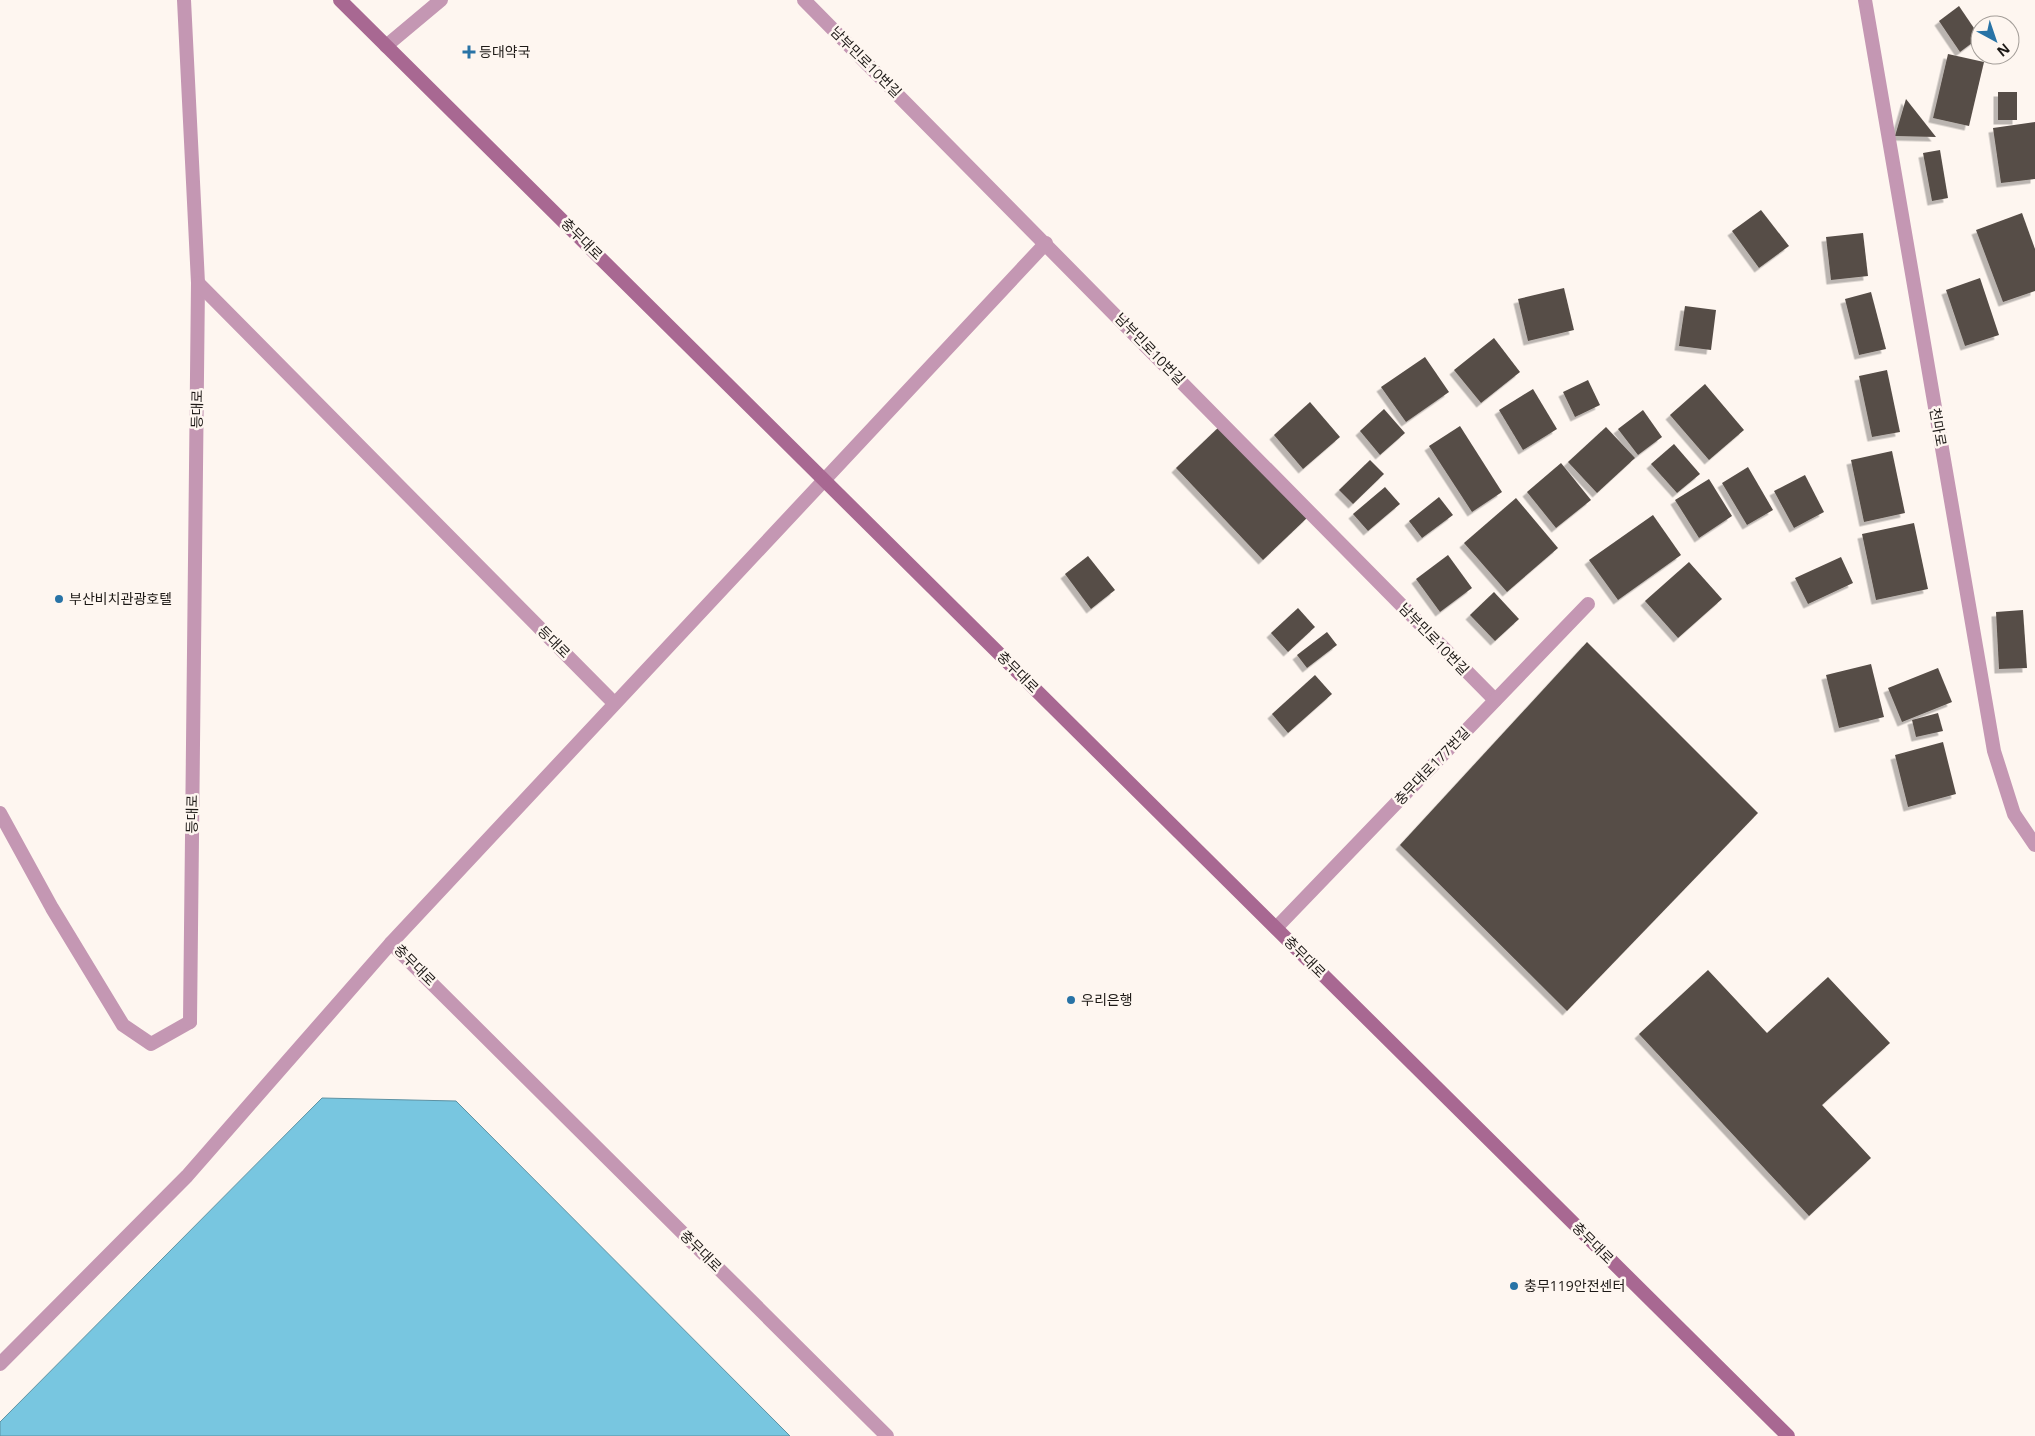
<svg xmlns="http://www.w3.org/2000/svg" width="2035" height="1436" font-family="'Open Sans','Noto Sans KR',sans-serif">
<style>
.water{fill:#78c6e0;stroke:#5d92a3}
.building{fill:#564d47;filter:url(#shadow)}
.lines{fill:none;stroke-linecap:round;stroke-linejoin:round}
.service{stroke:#c497b3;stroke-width:14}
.minor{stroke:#c497b3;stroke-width:14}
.tertiary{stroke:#c497b3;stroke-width:14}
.secondary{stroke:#a86892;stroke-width:14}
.poi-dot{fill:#2873a6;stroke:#fef6f0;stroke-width:2}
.labels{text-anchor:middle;stroke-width:5;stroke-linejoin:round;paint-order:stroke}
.poi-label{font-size:14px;fill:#1d1916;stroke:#fef6f0;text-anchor:start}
.street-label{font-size:14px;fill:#1d1916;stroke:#fef6f0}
</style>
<defs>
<filter id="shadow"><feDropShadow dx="-4.5" dy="4.5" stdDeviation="0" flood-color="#0004"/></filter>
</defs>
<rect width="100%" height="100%" fill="#fef6f0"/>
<path class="water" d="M322 1098 456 1101 790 1436H0V1422Z"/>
<g class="building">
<path d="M1959 6 1980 37 1960 52 1939 21Z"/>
<path d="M1948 54 1984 62 1969 126 1933 118Z"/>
<rect x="1998" y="92" width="19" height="28"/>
<path d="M1906 99 1936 137 1895 136Z"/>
<path d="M2035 122V179L2001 183 1993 128Z"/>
<path d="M1940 150 1948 198 1932 201 1923 153Z"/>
<path d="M1761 210 1789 246 1759 268 1732 231Z"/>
<path d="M2022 213 2035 249V291L2003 302 1976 230Z"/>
<path d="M1863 233 1868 276 1831 280 1826 237Z"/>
<path d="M1980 278 1999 335 1965 346 1946 290Z"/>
<path d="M1564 288 1574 330 1528 341 1518 299Z"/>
<path d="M1871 292 1886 349 1859 355 1845 299Z"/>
<path d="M1685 306 1716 310 1711 350 1679 346Z"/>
<path d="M1494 338 1520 372 1481 403 1454 370Z"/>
<path d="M1425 357 1449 392 1406 422 1381 387Z"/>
<path d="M1887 370 1900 432 1872 437 1859 376Z"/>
<path d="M1588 380 1600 405 1575 417 1563 392Z"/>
<path d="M1705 384 1744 430 1709 460 1670 415Z"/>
<path d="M1533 389 1557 429 1523 450 1499 410Z"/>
<path d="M1310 402 1340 437 1303 469 1274 435Z"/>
<path d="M1384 409 1405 433 1380 455 1360 431Z"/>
<path d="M1643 410 1662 437 1638 455 1618 429Z"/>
<path d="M1221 425 1308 517 1263 560 1176 468Z"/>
<path d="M1460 426 1502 492 1472 512 1429 446Z"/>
<path d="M1606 427 1635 458 1597 493 1568 462Z"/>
<path d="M1674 444 1700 474 1677 493 1651 464Z"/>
<path d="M1892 451 1905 513 1864 522 1851 460Z"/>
<path d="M1370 460 1384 474 1353 504 1339 490Z"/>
<path d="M1561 463 1591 500 1556 528 1527 492Z"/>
<path d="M1748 467 1773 510 1747 525 1722 483Z"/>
<path d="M1805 475 1824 512 1794 528 1774 491Z"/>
<path d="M1709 479 1732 516 1699 538 1675 500Z"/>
<path d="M1385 487 1400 504 1368 531 1353 514Z"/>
<path d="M1439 497 1453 515 1422 538 1409 521Z"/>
<path d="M1516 498 1558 548 1507 592 1464 543Z"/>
<path d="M1653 515 1681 555 1618 600 1589 560Z"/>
<path d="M1914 523 1928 589 1876 600 1862 534Z"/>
<path d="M1448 555 1472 588 1440 612 1416 579Z"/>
<path d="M1088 556 1115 590 1091 609 1065 574Z"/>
<path d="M1841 557 1853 583 1808 604 1795 578Z"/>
<path d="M1689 562 1722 599 1678 638 1645 601Z"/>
<path d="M1494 592 1519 619 1495 641 1470 615Z"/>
<path d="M1298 608 1315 627 1288 652 1271 633Z"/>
<path d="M2023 610 2027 668 1999 669 1996 612Z"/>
<path d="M1327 632 1337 645 1307 668 1297 655Z"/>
<path d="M1587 642 1758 813 1567 1011 1400 845Z"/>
<path d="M1871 664 1884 717 1839 728 1826 675Z"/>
<path d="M1938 668 1952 702 1902 722 1888 688Z"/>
<path d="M1315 675 1332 694 1288 733 1272 714Z"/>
<path d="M1938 713 1943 731 1916 737 1912 720Z"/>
<path d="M1943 742 1956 794 1908 807 1895 755Z"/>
<path d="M1708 970 1767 1033 1828 977 1890 1043 1822 1105 1871 1158 1809 1216 1639 1034Z"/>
</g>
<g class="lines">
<g class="service">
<path d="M0 813 52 908 123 1025 151 1044 190 1022"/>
<path d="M0 1364 187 1176 391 943"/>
</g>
<g class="minor">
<path d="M184 0 198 283 190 1022"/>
<path d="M804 0 1495 700"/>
<path d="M386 46 441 0"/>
<path d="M198 283 614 703"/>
<path d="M1276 928 1588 604"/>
<path d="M887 1436 391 943 1046 243"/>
</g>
<path class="tertiary" d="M1865 0 1994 751 2014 814 2035 845"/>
<path class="secondary" d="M340 0 1788 1436"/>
</g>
<g class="poi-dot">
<path d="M466.5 44.5h5v5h5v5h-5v5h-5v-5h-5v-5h5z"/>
<circle cx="59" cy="599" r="5"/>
<circle cx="1071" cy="1000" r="5"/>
<circle cx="1514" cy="1286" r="5"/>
</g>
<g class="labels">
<g class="poi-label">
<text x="479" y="57">등대약국</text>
<text x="69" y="604">부산비치관광호텔</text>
<text x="1081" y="1005">우리은행</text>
<text x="1524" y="1291">충무119안전센터</text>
</g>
<g class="street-label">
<text transform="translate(866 62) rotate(45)" y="5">남부민로10번길</text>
<text transform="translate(582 239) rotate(45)" y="5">충무대로</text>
<text transform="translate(1150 349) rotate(46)" y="5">남부민로10번길</text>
<text transform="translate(197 409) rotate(-89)" y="5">등대로</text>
<text transform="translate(1938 427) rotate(80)" y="5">천마로</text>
<text transform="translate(1434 639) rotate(46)" y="5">남부민로10번길</text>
<text transform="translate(554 642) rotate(45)" y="5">등대로</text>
<text transform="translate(1018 672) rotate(45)" y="5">충무대로</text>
<text transform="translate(1432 766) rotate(-46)" y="5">충무대로177번길</text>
<text transform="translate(192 814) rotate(-89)" y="5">등대로</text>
<text transform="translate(1305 957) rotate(45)" y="5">충무대로</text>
<text transform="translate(415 965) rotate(45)" y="5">충무대로</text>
<text transform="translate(1593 1243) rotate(45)" y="5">충무대로</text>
<text transform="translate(701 1251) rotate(45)" y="5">충무대로</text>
</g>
</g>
<g transform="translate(1995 40) rotate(140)"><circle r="24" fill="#fef6f0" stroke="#a49e99"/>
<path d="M0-4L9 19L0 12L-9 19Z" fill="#2873a6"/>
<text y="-8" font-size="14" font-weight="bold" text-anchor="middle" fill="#1d1916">N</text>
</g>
</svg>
